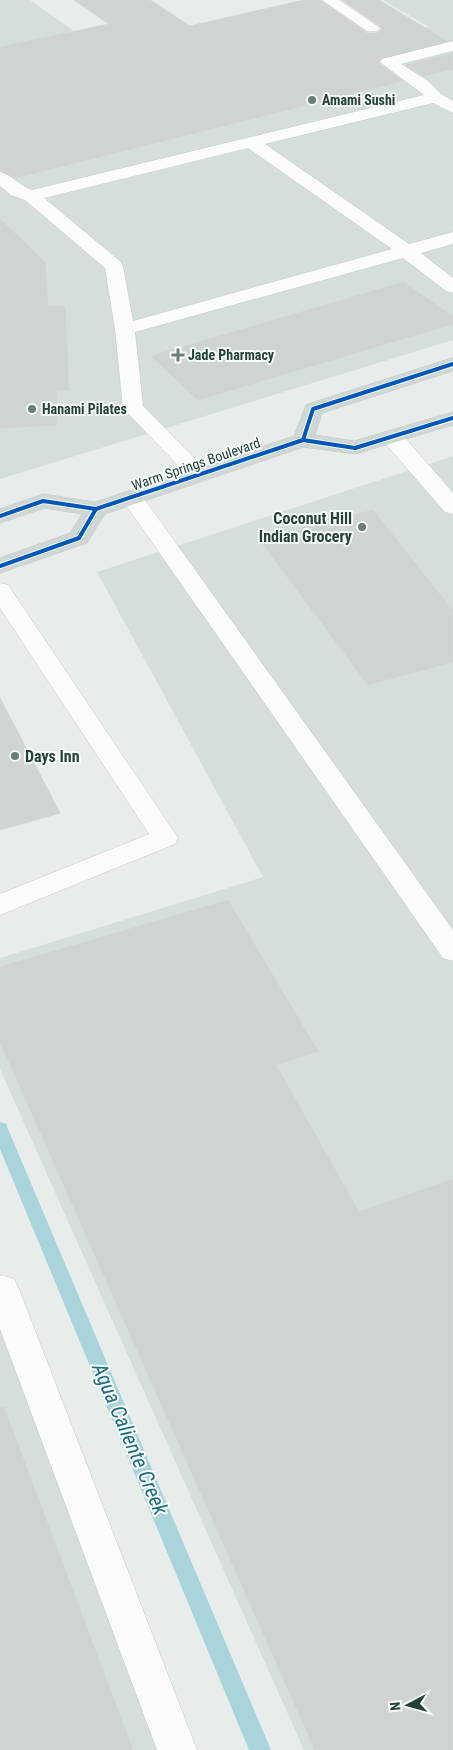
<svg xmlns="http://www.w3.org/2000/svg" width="453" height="1750" font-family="'Roboto Condensed',sans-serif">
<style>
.built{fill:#d6dedb}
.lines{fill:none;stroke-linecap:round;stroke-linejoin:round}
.stream{fill:#a9d4db;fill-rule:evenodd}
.building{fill:#cfd4d2;stroke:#d1d6d4}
.lane-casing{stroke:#c5cac8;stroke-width:1}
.street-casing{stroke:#c5cac8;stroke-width:1}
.primary-casing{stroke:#c3ccc9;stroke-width:1}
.lane{fill:#fcfcfc;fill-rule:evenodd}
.street{fill:#fcfcfc;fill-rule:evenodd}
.primary{fill:#cfd7d5;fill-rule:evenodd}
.cycleway-casing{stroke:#f7fbf9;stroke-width:6}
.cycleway{stroke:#0057b8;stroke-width:4}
.poi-dot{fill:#697e78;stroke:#f7fbf9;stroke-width:2}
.labels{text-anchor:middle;stroke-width:4;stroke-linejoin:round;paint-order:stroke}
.far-poi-label{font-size:14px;font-weight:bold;fill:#24423a;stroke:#f7fbf9;text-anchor:start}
.far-street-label{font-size:14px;fill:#24423a;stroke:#f7fbf9}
.poi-label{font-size:16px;font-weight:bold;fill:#24423a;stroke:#f7fbf9;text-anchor:end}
.near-water-label{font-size:21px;font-style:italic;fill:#1c6f80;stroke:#f7fbf9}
</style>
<rect width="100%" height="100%" fill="#e8edeb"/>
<g class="built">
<path d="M0 0H30L163 94 429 27 383 0H453V340L0 479Z"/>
<path d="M453 456V1750H304L0 1069V958L263 877 97 572Z"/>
<path d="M0 1284 177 1750H0Z"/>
</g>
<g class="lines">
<path class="stream" d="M0 1122 6 1124 8 1129 271 1750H249L0 1149Z"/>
</g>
<g class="building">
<path d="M74 0H150L190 26 304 0H320L367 33H377L382 28 342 0H379L447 41 380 58 379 64 403 81 15 178 0 170V47L109 24Z"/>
<path d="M453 53V69L424 76 406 65Z"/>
<path d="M0 219 45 262 48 306H65L69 390 56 391 57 425 0 428Z"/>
<path d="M404 282 453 317V324L198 400 151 356Z"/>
<path d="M373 510 453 611V662L368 685 259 539Z"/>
<path d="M0 698 60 813 0 830Z"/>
<path d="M228 900 318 1051 276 1065 359 1212 453 1179V1750H315L0 1042V967Z"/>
<path d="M4 1407 133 1750H0V1408Z"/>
</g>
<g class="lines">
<g class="lane-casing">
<g id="lane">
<path d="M453 41V51L401 64 428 81 441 94 453 101V113L433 103 265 144 409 244 453 232V244L421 253 453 278V293L446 291 403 258 135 332 143 406 211 475 208 480 200 482 192 480 123 408 115 329 105 268 25 200 11 195 0 186V172C12 175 20 186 32 190L424 95 380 62 382 59ZM248 148 392 249 133 321 123 266 121 262 44 198Z"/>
<path d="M392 431 400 432 453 493V514L445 512 384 442 381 437 384 432Z"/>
<path d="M132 491 140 493 453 930V961L443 958 121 498 124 493Z"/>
<path d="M0 583 8 585 178 838 175 844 0 915V894L149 834 0 608Z"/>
<path d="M2 1275 14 1279 19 1289 197 1750H157L0 1329V1276Z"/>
</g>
</g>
<g class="street-casing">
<path id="street" d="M322 0H339L380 28 377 31H367Z"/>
</g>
<g class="primary-casing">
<path id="primary" d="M453 358V371L322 413 315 435 354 441 453 412V425L355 454 304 447 105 514 87 543 0 573V558L70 533 82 514 45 508 0 523V509L43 494 95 502 294 436 306 405Z"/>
</g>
<use href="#lane" class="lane"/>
<use href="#street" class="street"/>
<use href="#primary" class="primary"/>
<g class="cycleway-casing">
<g id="cycleway">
<path d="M303 440 313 409 453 364"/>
<path d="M0 516 43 501 96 509 303 440 355 448 453 418"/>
<path d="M0 566 79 538 96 509"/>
</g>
</g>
<use href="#cycleway" class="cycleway"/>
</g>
<g class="poi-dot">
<circle cx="312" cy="100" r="5"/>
<path d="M175.5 347.5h5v5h5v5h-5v5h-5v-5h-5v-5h5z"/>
<circle cx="32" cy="409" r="5"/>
<circle cx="362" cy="527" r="5"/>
<circle cx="15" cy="756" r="5"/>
</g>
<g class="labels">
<g class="far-poi-label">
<text x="322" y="105">Amami Sushi</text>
<text x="188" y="360">Jade Pharmacy</text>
<text x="42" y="414">Hanami Pilates</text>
</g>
<g class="far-street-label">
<text transform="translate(196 464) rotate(-19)" y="5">Warm Springs Boulevard</text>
</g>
<g class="poi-label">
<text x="352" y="524">Coconut Hill<tspan x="352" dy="18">Indian Grocery</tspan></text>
<text x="25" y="762" text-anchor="start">Days Inn</text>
</g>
<g class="near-water-label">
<text transform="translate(130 1439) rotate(67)" y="7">Agua Caliente Creek</text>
</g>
</g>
<g transform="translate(408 1705) rotate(264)" stroke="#f7fbf9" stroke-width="4" paint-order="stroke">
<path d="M0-4L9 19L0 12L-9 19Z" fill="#24423a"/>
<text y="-8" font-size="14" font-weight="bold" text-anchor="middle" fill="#24423a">N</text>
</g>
</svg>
